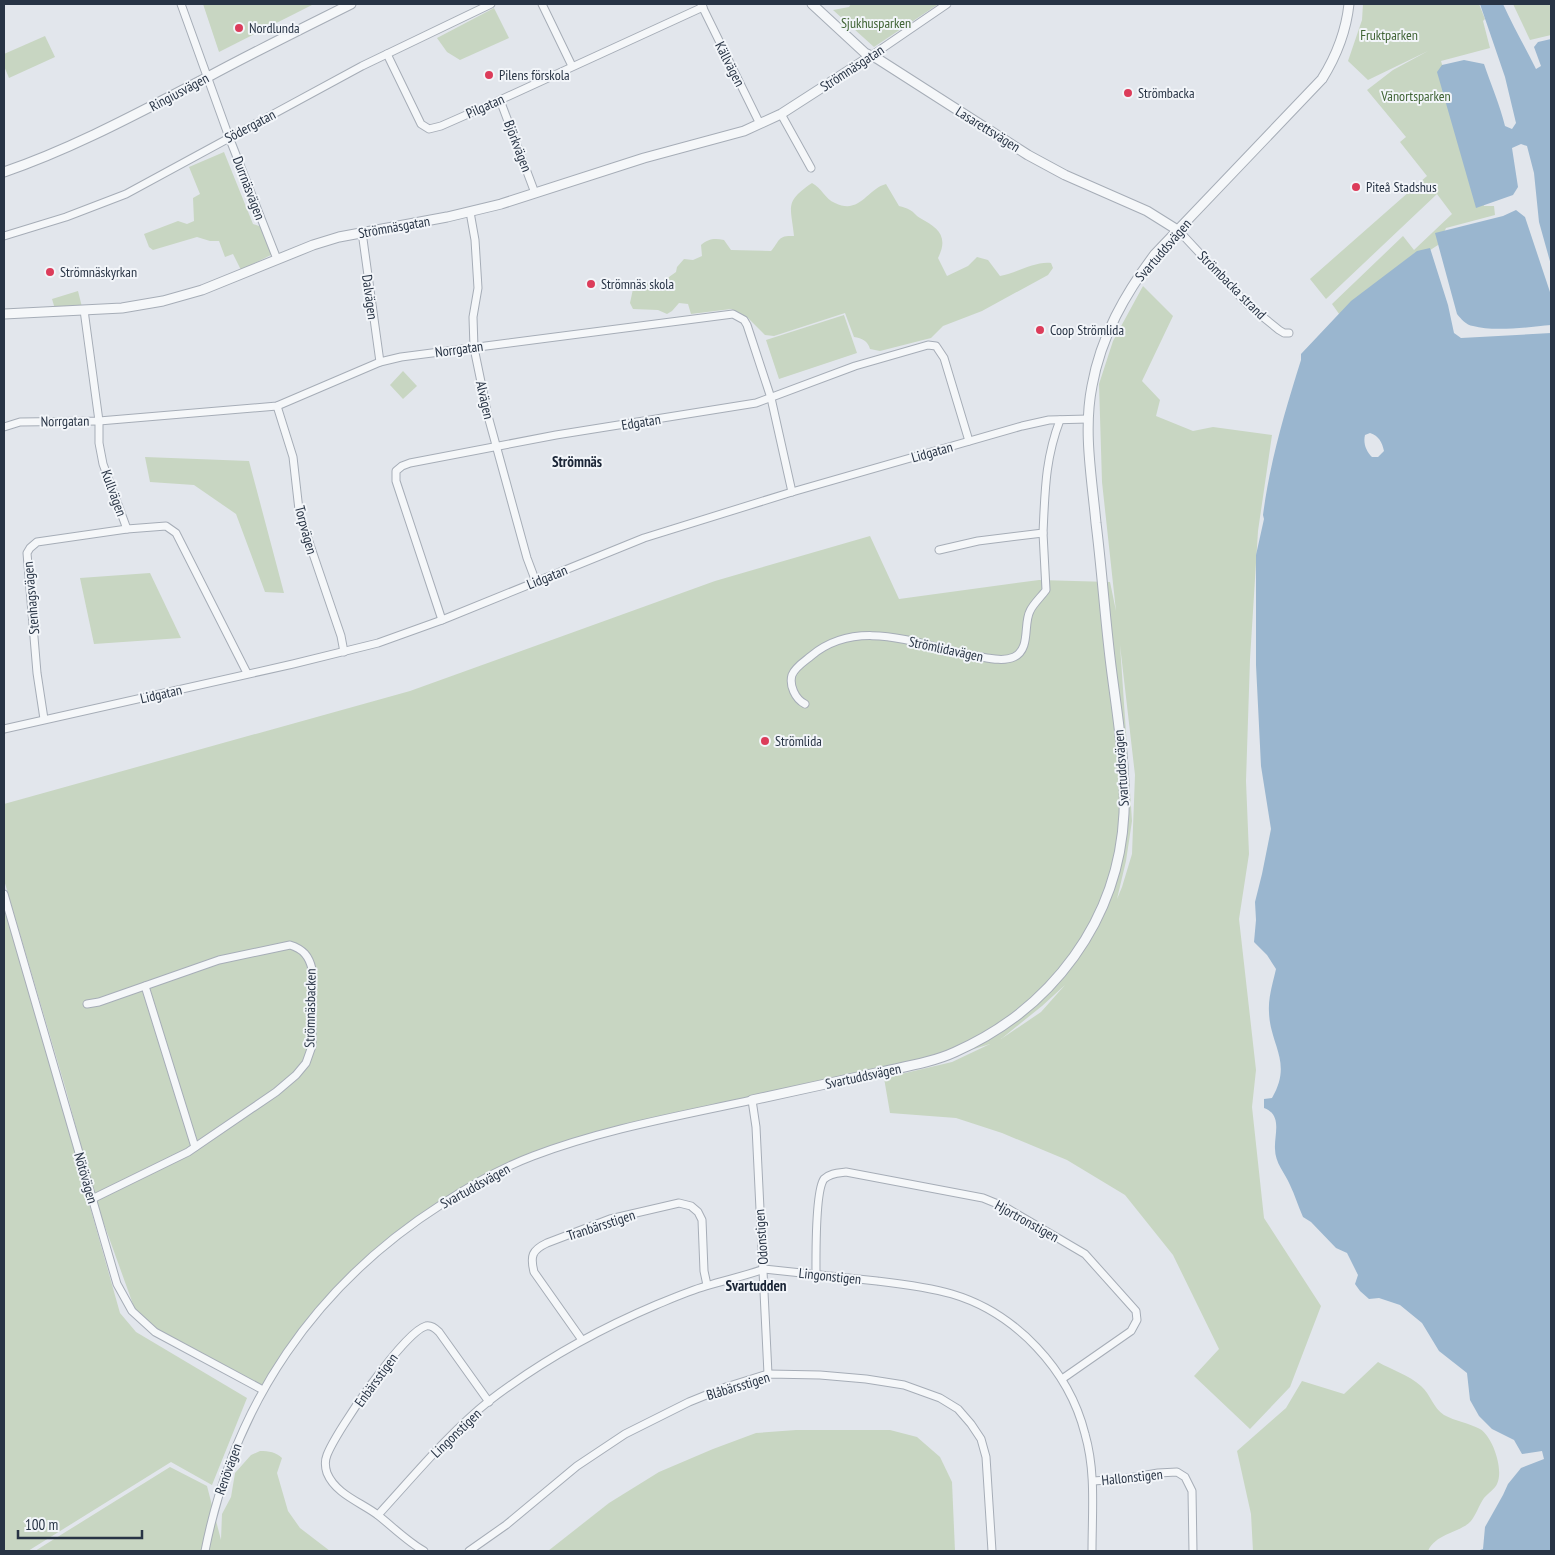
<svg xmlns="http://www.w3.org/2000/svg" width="1555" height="1555" font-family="'PT Sans Narrow',sans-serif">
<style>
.green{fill:#c8d6c2;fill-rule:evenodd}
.water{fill:#9ab6cf;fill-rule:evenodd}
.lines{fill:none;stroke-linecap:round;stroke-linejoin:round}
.minor-casing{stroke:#a6adb7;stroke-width:9}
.tertiary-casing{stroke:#a6adb7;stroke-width:11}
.minor{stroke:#f5f7f9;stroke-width:7}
.tertiary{stroke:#f5f7f9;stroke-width:9}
.poi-dot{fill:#dc3c5a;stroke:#f2f5f9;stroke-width:2}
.labels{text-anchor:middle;stroke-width:4;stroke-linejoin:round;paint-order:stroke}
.park-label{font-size:14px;fill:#3f6334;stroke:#f2f5f9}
.poi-label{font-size:14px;fill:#283445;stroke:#f2f5f9;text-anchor:start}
.street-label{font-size:14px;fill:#283445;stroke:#f2f5f9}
.neighbourhood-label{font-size:15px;font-weight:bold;fill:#1a2536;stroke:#f2f5f9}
</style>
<rect width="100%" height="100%" fill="#e2e6ec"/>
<g class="green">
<path d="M203 4H314L219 52Z"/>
<path d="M851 4H936L937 5 874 47 833 10 849 7Z"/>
<path d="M1363 4H1479L1485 19 1483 21 1490 48 1441 61 1484 206H1494L1495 215 1446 228 1438 245 1418 258 1342 318 1332 304 1403 236 1414 250 1452 214 1437 194 1326 299 1310 279 1427 176 1400 142 1406 137 1367 90 1393 70 1428 51 1368 80 1348 61 1362 20Z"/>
<path d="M1513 4H1551V35L1530 40Z"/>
<path d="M494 8 509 38 460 60 447 52 437 38Z"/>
<path d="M45 36 55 57 9 78 4 66V54Z"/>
<path d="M224 152 253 224 262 227 273 254 241 270 233 254 225 257 219 241H210L197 237 153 250 149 247 144 234 178 221 187 224 194 221 193 198 200 194 189 167Z"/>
<path d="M812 183C822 188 825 199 835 203 860 215 867 189 886 184L899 206C903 207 907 208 910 210 914 212 916 216 920 218 938 228 949 236 938 258L947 276 968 266 977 257 988 260 1000 276C1017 273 1035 261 1051 263L1053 268 1048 275 982 311 943 326 931 338 880 351 870 349C868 341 862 338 854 337L845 313 774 336 765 335 748 318 731 309 691 314 688 304 679 303 672 311 667 314 658 310 633 309 630 303 633 289 643 283 662 282 676 272 677 267 684 259 693 260 702 256 701 245C708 239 714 238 724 240L731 250 771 251C780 241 777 235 794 236 791 206 784 202 812 183Z"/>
<path d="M1143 286 1173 316 1142 381 1160 400 1156 416 1193 431 1213 427 1272 435 1258 531 1250 659 1246 781 1249 854 1239 919 1256 1070 1252 1107 1264 1218 1321 1306 1290 1387 1250 1429 1194 1376 1219 1349 1173 1255 1125 1195 1067 1160 1002 1133 956 1118 890 1113 884 1078 952 1062 990 1044 974 1049 945 1054 593 1135 483 1178 393 1239 316 1317 264 1393 158 1331 144 1321 134 1307 95 1199 66 1090 4 880V804L410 691 715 581 870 536 899 599 1039 580 1110 582 1116 611 1102 482 1099 384 1113 341ZM1120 645 1135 775 1132 854 1122 887 1117 899 1126 861 1132 821ZM1065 985 1041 1012 1001 1039 1042 1006Z"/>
<path d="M78 291 82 307 55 309 52 299Z"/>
<path d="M844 315 857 353 779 379 766 340Z"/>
<path d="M403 371 417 386 403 399 390 385Z"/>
<path d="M145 457 249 461 284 593 265 592 236 514 194 485 150 482Z"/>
<path d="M150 573 181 638 94 644 80 578Z"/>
<path d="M4 902 120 1313 136 1332 247 1398 212 1485 171 1462 28 1551H4Z"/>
<path d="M1378 1362C1392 1370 1409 1375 1421 1386 1431 1395 1433 1408 1444 1415 1455 1421 1469 1423 1480 1429 1493 1437 1504 1470 1497 1484 1495 1489 1488 1493 1484 1498 1479 1505 1476 1515 1471 1521 1460 1533 1436 1533 1428 1551H1253L1251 1514 1237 1451 1286 1408 1302 1381 1344 1394Z"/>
<path d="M796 1430H890L917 1437 940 1457 952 1482 955 1551H548L609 1503 659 1472 713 1449 756 1433Z"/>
<path d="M260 1451C269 1451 276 1452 282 1458L277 1473 288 1511 300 1528 330 1551H35L170 1467 207 1486 221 1540 222 1514 231 1497 235 1473 251 1455Z"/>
</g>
<g class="water">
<path d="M1480 4H1503C1513 26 1525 47 1536 69L1541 66 1534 47 1538 42 1551 39V265L1539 222 1534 173 1527 146 1521 144 1512 148 1518 187 1513 195 1476 208 1437 72 1442 65 1464 60 1484 64C1491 85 1500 105 1505 126L1512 129 1516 123 1505 77Z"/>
<path d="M1516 210 1525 217 1551 295V325C1529 327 1494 332 1473 326 1466 325 1461 319 1457 314L1435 233 1503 216Z"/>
<path d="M1430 248 1448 305 1454 333 1461 338 1551 333V1551H1477L1483 1549 1485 1527 1503 1495 1508 1484 1521 1468 1544 1459 1542 1451 1522 1454 1514 1440 1492 1429 1479 1416 1470 1400 1467 1373 1439 1351 1422 1323 1400 1305 1379 1298 1369 1299 1360 1291 1355 1284 1358 1275 1347 1253 1336 1248 1311 1222 1303 1217C1298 1206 1295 1195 1290 1185 1285 1173 1275 1163 1275 1149 1274 1135 1283 1115 1264 1108V1099L1272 1098C1293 1062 1270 1046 1269 1012 1268 997 1273 983 1276 969L1267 955 1254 942 1256 920 1255 902 1262 874 1271 829 1261 766 1256 665V555L1264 519 1263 515C1270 461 1285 411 1301 360V354L1351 301 1417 251ZM1370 433C1379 436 1382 442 1384 451L1378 457H1372C1366 451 1363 443 1365 435Z"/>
</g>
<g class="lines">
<g class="minor-casing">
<g id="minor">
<path d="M181 4 229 137 277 259"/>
<path d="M542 4 572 66"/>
<path d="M701 4 760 124"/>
<path d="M387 54 421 124 429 129 441 126 500 100 703 7"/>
<path d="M871 56 947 4"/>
<path d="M500 100 535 193"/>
<path d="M781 114 811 168"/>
<path d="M470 212 475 240 478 288 473 317 474 348 488 416 527 558 536 582"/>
<path d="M1179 231 1247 304 1279 330 1284 333H1289"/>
<path d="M362 232 380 362"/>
<path d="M4 236 66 217 126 194 362 66 491 4"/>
<path d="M84 310 99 421V443L103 464 127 529 166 526 176 533 247 673"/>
<path d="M277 406 293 457 299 510 308 539 341 636 344 652"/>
<path d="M4 427 20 422 99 421 277 406 380 362 401 357 733 314 744 320 747 325 771 398 792 492"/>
<path d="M939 550 978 541 1043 533C1045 492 1045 459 1060 420"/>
<path d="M442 620 396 481V471L402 466 410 463 556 435 756 403 855 366 928 345 936 346 944 358 969 441"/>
<path d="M805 704C795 699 789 685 792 675 795 667 805 661 811 656 860 615 922 647 976 656 988 658 1003 662 1014 657 1031 649 1023 624 1030 611 1033 604 1041 597 1046 590L1043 533"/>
<path d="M44 719 37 673 27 553 30 548 37 542 127 529"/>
<path d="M4 729 293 664 378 643 442 620 644 538 792 492 1022 426 1049 420 1088 419"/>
<path d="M4 894 117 1284 132 1311 155 1332 263 1390"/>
<path d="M145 986 195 1147"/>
<path d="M87 1004 99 1002 219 960 290 945C303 949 309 956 312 969V1046L306 1063 296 1075 276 1092 188 1152 92 1199"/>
<path d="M816 1274C816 1257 815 1191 824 1179 830 1173 839 1173 846 1172L983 1198 1005 1207 1085 1254 1136 1311 1137 1320 1131 1331 1062 1379"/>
<path d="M582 1340 534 1272C530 1256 532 1250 547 1243L610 1219 679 1203 691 1206 698 1212 702 1220 704 1271 707 1285"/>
<path d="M1093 1481 1123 1479 1158 1473 1177 1472 1185 1477 1192 1491 1193 1551"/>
<path d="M378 1515C412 1478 450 1432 489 1401 540 1362 597 1330 656 1305 673 1298 689 1291 706 1286 725 1280 745 1276 764 1269 802 1273 840 1277 877 1281 902 1284 928 1287 952 1294 1016 1313 1069 1370 1085 1434 1096 1472 1092 1512 1092 1551"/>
<path d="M205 1551C234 1404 315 1285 442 1204 471 1185 501 1168 533 1156 604 1129 679 1116 752 1100L756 1127 768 1374"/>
<path d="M424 1551C408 1542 394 1528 379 1516 363 1503 336 1495 327 1473 325 1467 325 1460 327 1455 336 1431 404 1332 426 1326 431 1325 435 1328 439 1332L489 1402"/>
<path d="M469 1551 506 1525 577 1466 625 1434 689 1402 726 1387 768 1374 820 1375 866 1379 904 1385 940 1398 958 1409 971 1424 981 1439 986 1457 992 1551"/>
</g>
</g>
<g class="tertiary-casing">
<g id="tertiary">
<path d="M812 4 865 53 878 59 1028 155 1065 175 1147 211 1179 231"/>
<path d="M4 172C74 148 140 112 206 78 254 52 303 28 351 4"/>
<path d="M4 314 122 308 163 301 202 290 313 245 339 237 447 217 501 204 644 158 744 131 781 114 871 56"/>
<path d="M752 1100C793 1091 835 1082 876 1073 902 1067 931 1063 955 1052 1052 1009 1119 920 1124 813 1126 765 1117 714 1111 666 1105 618 1102 571 1096 523 1092 479 1083 431 1092 386 1101 336 1125 294 1155 254L1322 79C1337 55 1346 32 1349 4"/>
</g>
</g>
<use href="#minor" class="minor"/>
<use href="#tertiary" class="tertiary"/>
</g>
<g class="poi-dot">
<circle cx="239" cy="28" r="5"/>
<circle cx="489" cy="75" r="5"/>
<circle cx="1128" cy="93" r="5"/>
<circle cx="1356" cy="187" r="5"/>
<circle cx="50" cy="272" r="5"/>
<circle cx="591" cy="284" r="5"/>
<circle cx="1040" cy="330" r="5"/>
<circle cx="765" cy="741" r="5"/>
</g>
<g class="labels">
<g class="park-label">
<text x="876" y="28">Sjukhusparken</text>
<text x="1389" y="40">Fruktparken</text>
<text x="1416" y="101">Vänortsparken</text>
</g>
<g class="poi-label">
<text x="249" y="33">Nordlunda</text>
<text x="499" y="80">Pilens förskola</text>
<text x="1138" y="98">Strömbacka</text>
<text x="1366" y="192">Piteå Stadshus</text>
<text x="60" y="277">Strömnäskyrkan</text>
<text x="601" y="289">Strömnäs skola</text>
<text x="1050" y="335">Coop Strömlida</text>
<text x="775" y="746">Strömlida</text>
</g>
<g class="street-label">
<text transform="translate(730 64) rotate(63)" y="5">Källvägen</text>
<text transform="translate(852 68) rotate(-33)" y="5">Strömnäsgatan</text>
<text transform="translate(179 92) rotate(-28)" y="5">Ringiusvägen</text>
<text transform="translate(485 106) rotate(-24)" y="5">Pilgatan</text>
<text transform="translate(250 126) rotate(-28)" y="5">Södergatan</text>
<text transform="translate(988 129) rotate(32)" y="5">Lasarettsvägen</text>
<text transform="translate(518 146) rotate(69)" y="5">Björkvägen</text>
<text transform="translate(249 188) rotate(69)" y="5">Durrnäsvägen</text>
<text transform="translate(394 227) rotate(-10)" y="5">Strömnäsgatan</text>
<text transform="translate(1163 250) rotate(-49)" y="5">Svartuddsvägen</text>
<text transform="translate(1232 285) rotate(45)" y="5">Strömbacka strand</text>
<text transform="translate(370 297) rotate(82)" y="5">Dalvägen</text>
<text transform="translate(459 349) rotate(-8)" y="5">Norrgatan</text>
<text transform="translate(485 400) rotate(77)" y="5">Alvägen</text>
<text transform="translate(65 421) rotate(-1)" y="5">Norrgatan</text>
<text transform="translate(641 422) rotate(-9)" y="5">Edgatan</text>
<text transform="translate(932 452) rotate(-16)" y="5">Lidgatan</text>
<text transform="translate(114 493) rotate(70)" y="5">Kullvägen</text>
<text transform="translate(306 530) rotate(75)" y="5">Torpvägen</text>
<text transform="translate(547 577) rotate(-22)" y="5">Lidgatan</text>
<text transform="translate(31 598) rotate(-95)" y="5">Stenhagsvägen</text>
<text transform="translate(946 649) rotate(12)" y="5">Strömlidavägen</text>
<text transform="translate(161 694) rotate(-13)" y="5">Lidgatan</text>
<text transform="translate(1121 768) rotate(-94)" y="5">Svartuddsvägen</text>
<text transform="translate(310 1008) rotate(-89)" y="5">Strömnäsbacken</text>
<text transform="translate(863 1076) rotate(-12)" y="5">Svartuddsvägen</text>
<text transform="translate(86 1178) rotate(74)" y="5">Nötövägen</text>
<text transform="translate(475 1186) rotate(-29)" y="5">Svartuddsvägen</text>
<text transform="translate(1027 1221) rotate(29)" y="5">Hjortronstigen</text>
<text transform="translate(601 1225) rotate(-18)" y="5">Tranbärsstigen</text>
<text transform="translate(761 1237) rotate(-94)" y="5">Odonstigen</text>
<text transform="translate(830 1276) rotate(6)" y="5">Lingonstigen</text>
<text transform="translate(376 1380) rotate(-54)" y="5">Enbärsstigen</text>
<text transform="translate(738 1386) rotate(-17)" y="5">Blåbärsstigen</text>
<text transform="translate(456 1433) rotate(-44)" y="5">Lingonstigen</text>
<text transform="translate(228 1469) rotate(-70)" y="5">Renövägen</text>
<text transform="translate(1132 1477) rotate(-6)" y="5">Hallonstigen</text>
</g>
<g class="neighbourhood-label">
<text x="577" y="467">Strömnäs</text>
<text x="756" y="1291">Svartudden</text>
</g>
</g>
<rect width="1555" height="1555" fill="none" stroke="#283445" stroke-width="10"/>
<path d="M18 1530v8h124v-8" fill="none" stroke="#283445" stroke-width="2.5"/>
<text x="25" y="1530" font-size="15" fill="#283445" stroke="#f2f5f9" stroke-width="4" paint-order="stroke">100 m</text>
</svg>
